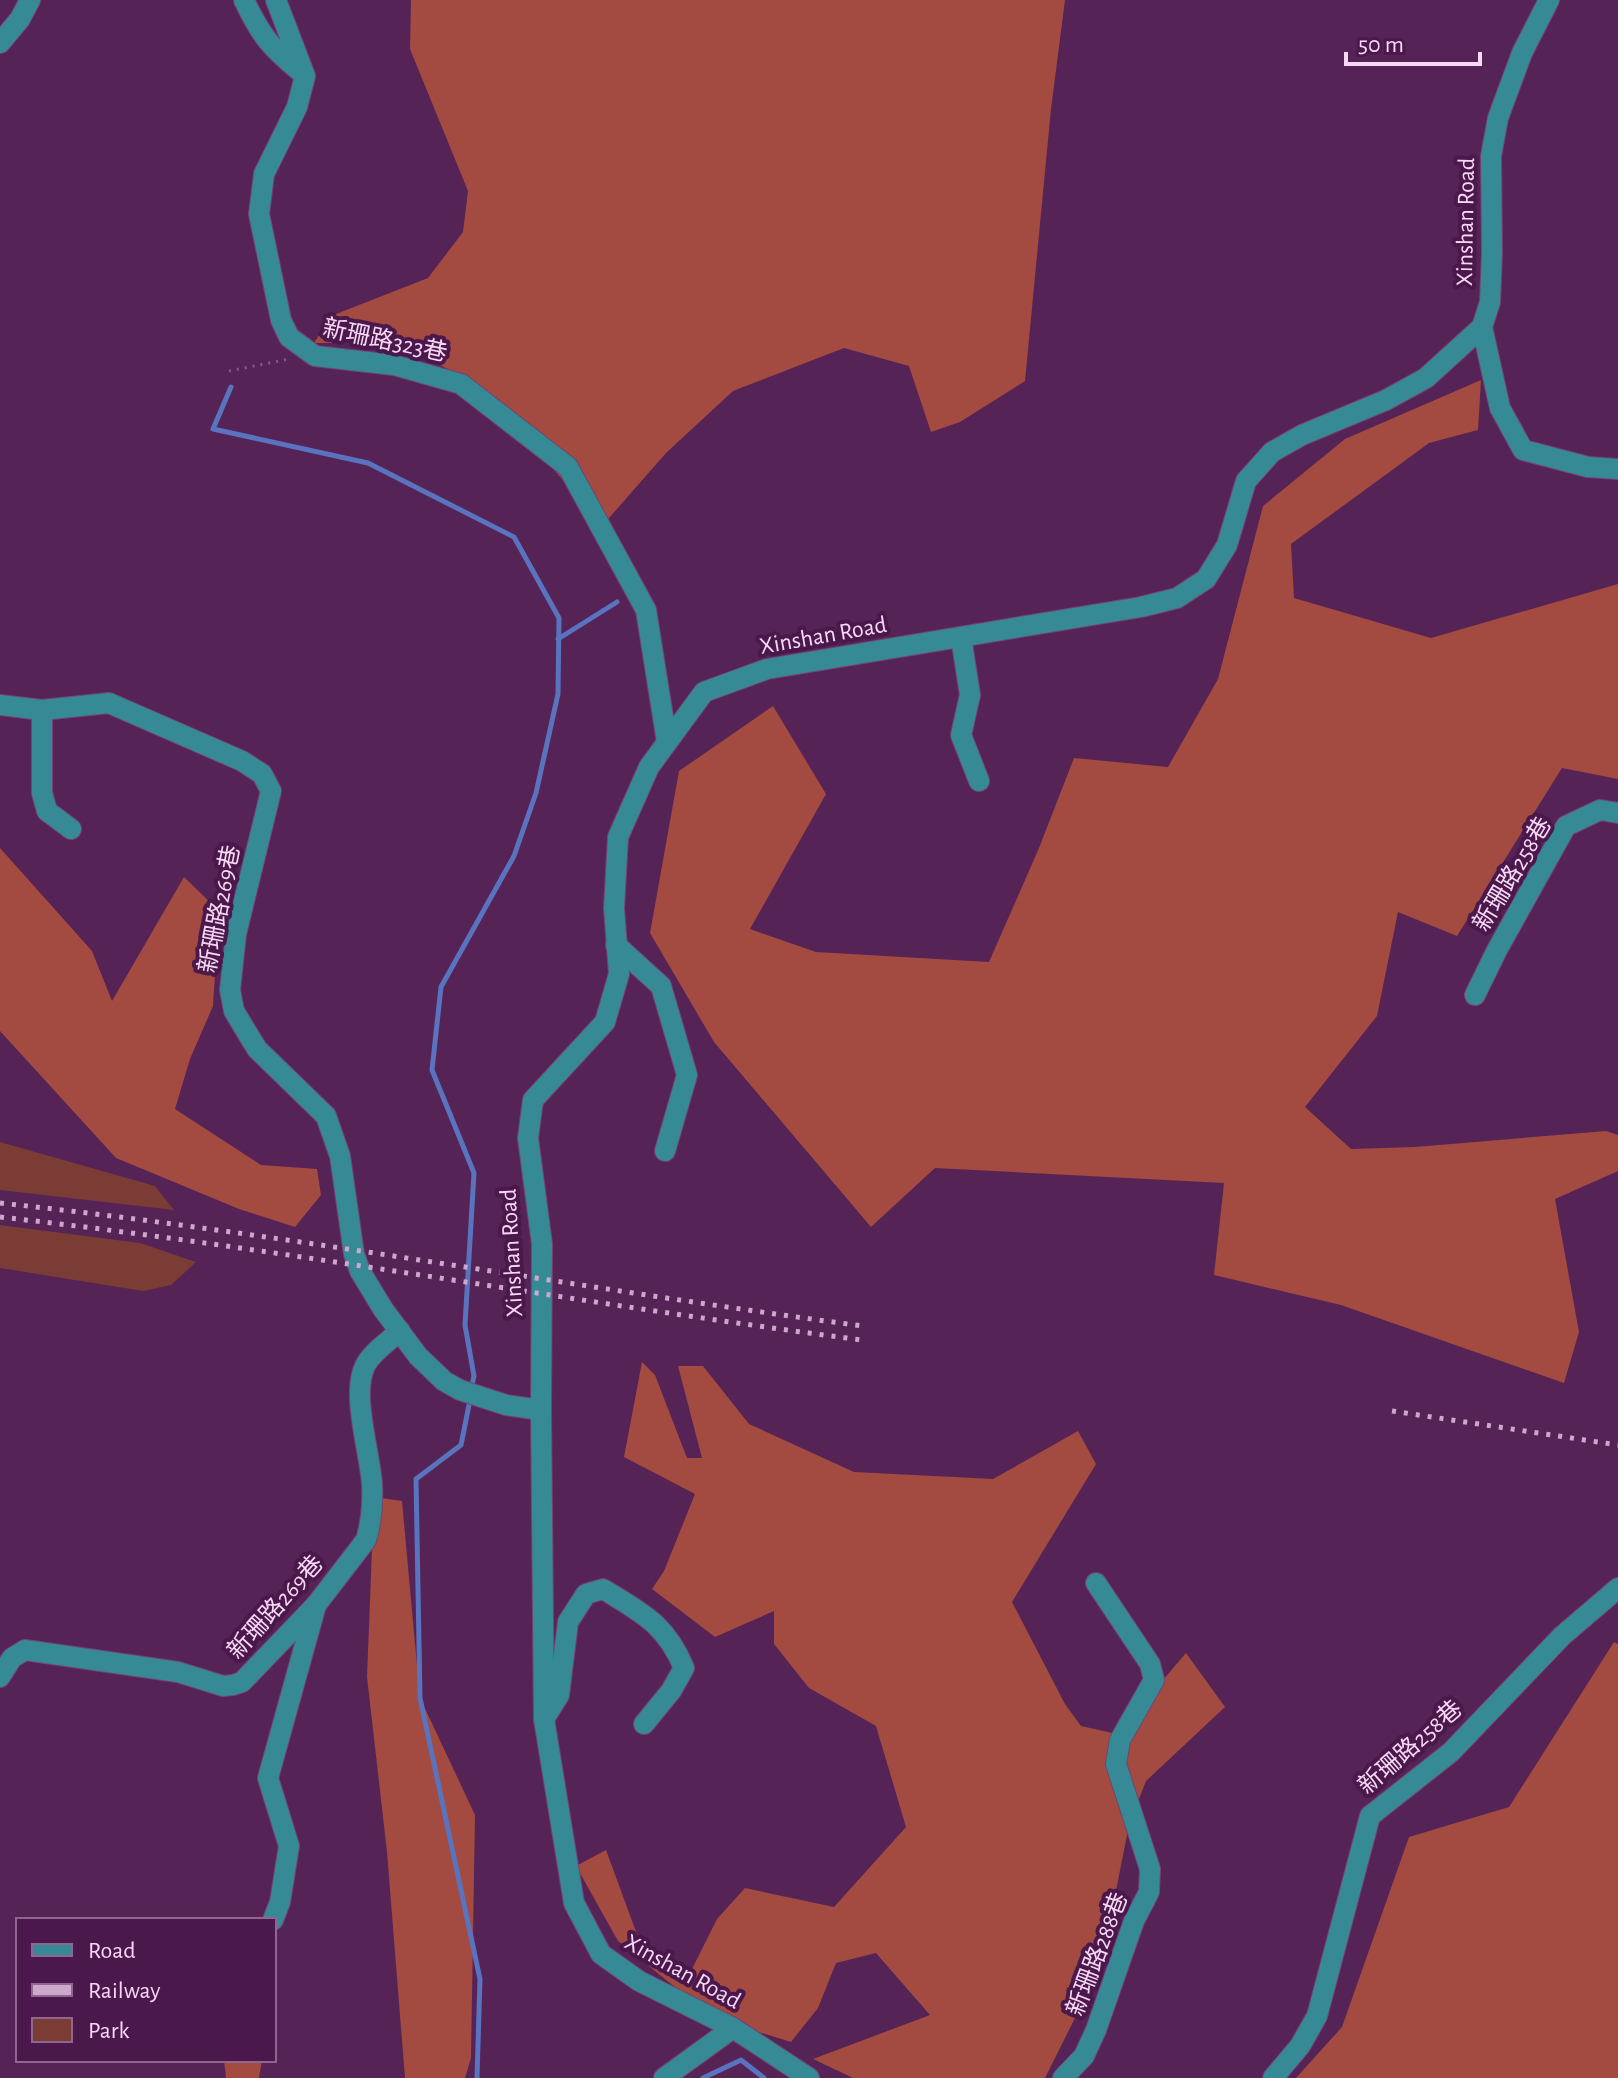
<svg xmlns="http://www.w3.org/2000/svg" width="1618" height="2078" font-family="'Alegreya Sans','Noto Sans TC',sans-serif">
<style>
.green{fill:#7a3c35}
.forest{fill:#a34a41}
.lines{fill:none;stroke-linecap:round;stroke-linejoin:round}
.stream{stroke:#5973be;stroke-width:5}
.minor-casing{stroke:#734473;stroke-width:22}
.path{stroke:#865986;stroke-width:3;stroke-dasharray:2 6;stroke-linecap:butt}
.minor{stroke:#368a95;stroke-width:20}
.rail{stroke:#cca8ca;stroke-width:5;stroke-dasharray:4 8;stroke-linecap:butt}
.labels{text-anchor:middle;stroke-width:8;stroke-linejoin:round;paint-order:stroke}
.street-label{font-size:24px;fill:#f7d8f5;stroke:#4b184b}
</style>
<rect width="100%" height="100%" fill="#562356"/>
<g class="green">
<path d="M0 1142 155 1186 174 1210 0 1190Z"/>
<path d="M0 1225 140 1243 196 1262 171 1285 143 1291 0 1268Z"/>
</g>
<g class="forest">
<path d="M411 0H1065L1051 109 1025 381 960 422 931 432 909 366 844 348 733 391 666 453 602 526 521 431 464 377 395 343H314L331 316 428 278 463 232 468 191 410 49Z"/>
<path d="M1481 380 1478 430 1429 443 1291 544 1294 598 1431 638 1618 584V779L1562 768 1457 936 1398 912 1377 1016 1305 1107 1351 1149 1415 1147 1606 1131 1618 1135V1171L1555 1199 1579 1332 1564 1383 1341 1305 1214 1275 1224 1183 935 1168 871 1227 714 1042 650 933 679 771 773 706 826 794 750 929 816 952 989 962 1039 848 1074 758 1168 767 1218 679 1263 506 1345 439Z"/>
<path d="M0 848 92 951 112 1001 184 877 219 911 213 1006 190 1059 175 1109 261 1165 317 1169 321 1195 295 1227 239 1209 116 1158 0 1031Z"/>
<path d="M642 1362 655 1375 687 1458H702L678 1366H703L749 1424 854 1472 993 1479 1078 1431 1096 1464 1012 1602 1065 1704 1081 1726 1117 1734 1186 1653 1225 1707 1146 1781 1129 1825 1101 1966 1045 2078H853L813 2059 930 2015 876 1953 836 1963 818 2008 791 2042 713 2018 618 1941 576 1866 606 1850 642 1948 692 1969 717 1919 745 1888 834 1907 906 1827 876 1726 809 1688 774 1644V1611L715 1637 652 1589 664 1571 695 1494 624 1457Z"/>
<path d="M374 1497 402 1501 420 1698 475 1815 471 2058 465 2078H405L387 1852 367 1677Z"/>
<path d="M1614 1642 1618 1644V2078H1296L1342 2027 1409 1837 1509 1807Z"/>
<path d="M224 2060H262L259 2078H226Z"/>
</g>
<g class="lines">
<g class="stream">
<path d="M231 387 213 429 368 463 514 537 559 618 558 694 536 793 514 856 441 987 432 1070 474 1173 465 1325 474 1376 471 1390"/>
<path d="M558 639 617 602"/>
<path d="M470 1400 461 1445 416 1479 420 1698 480 1979 477 2078"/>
<path d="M703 2078 741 2060 764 2078"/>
</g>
<g class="minor-casing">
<g id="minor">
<path d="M244 0C261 36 271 48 302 73"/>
<path d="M276 0 305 76 297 107 264 174 259 214 281 320 289 337 315 356 394 365 461 384 568 467 646 610 667 742"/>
<path d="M0 43 20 19 30 0"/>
<path d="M1482 327 1500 408 1523 450 1588 467 1618 469"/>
<path d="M961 637 970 695 961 735 979 781"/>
<path d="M0 705 42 710 109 703 242 761 262 774 271 791 236 934 230 990 234 1011 257 1049 326 1116 340 1156 354 1254 360 1271 383 1309 418 1356 444 1381 460 1390 506 1405 541 1410"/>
<path d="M42 710V793L47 811 71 829"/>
<path d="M616 945 661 986 687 1075 665 1151"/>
<path d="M1475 995 1497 950 1566 826 1600 810 1618 813"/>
<path d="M0 1677 12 1658 25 1650 178 1672 223 1686 233 1685 242 1682 316 1605 366 1540C371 1523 373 1502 372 1484 370 1453 351 1394 365 1366 371 1353 389 1341 400 1331"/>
<path d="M544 1719 559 1695 568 1622 586 1594 603 1589C642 1613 666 1624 684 1668L671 1691 644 1724"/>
<path d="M273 1920 280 1902 289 1846 268 1778 316 1605"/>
<path d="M664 2078 733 2028"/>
<path d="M809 2078 733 2028 639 1981 601 1954 574 1903 544 1719 541 1410 542 1244 528 1138 533 1100 605 1022 619 974 614 908 618 837 649 767 704 692 767 669 1141 607 1177 598 1206 579 1227 545 1246 481 1272 452 1302 435 1386 400 1426 378 1482 327 1490 302 1492 253 1491 156 1498 118 1522 53 1549 0"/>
<path d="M1063 2078 1084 2056 1096 2030 1134 1921 1149 1892 1150 1869 1116 1764 1120 1740 1154 1680 1150 1664 1096 1583"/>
<path d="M1273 2078 1300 2046 1317 2016 1370 1816 1451 1752 1562 1636 1618 1588"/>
</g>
</g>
<path class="path" d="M229 371 289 359"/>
<use href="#minor" class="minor"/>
<g class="rail">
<path d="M0 1203C289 1234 575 1288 863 1326"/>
<path d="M0 1217C288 1249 574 1303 862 1340"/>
<path d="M1392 1411 1618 1445"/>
</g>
</g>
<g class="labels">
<g class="street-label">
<text transform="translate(1465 222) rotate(-89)" y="8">Xinshan Road</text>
<text transform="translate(385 340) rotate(12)" y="8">新珊路323巷</text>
<text transform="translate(823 635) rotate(-10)" y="8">Xinshan Road</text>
<text transform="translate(1512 874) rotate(-59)" y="8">新珊路258巷</text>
<text transform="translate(219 909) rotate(-79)" y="8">新珊路269巷</text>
<text transform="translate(511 1253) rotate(-93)" y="8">Xinshan Road</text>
<text transform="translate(275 1607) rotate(-48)" y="8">新珊路269巷</text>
<text transform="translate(1410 1747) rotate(-41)" y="8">新珊路258巷</text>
<text transform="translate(1097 1954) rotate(-69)" y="8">新珊路288巷</text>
<text transform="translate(683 1971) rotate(29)" y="8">Xinshan Road</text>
</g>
</g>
<rect x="16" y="1918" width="260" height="144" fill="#4b184b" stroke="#90658f" stroke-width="2"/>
<rect x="32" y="1944" width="40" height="12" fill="#368a95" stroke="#90658f" stroke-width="2"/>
<text x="88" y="1958" font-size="24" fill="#f7d8f5">Road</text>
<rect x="32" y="1984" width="40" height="12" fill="#cca8ca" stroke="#90658f" stroke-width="2"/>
<text x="88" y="1998" font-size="24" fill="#f7d8f5">Railway</text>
<rect x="32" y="2018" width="40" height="24" fill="#7a3c35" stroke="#90658f" stroke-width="2"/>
<text x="88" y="2038" font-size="24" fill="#f7d8f5">Park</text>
<path d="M1346 52v12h134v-12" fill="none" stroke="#f7d8f5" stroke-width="4"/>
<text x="1358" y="52" font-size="24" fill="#f7d8f5" stroke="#4b184b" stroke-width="6" paint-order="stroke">50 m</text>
</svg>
